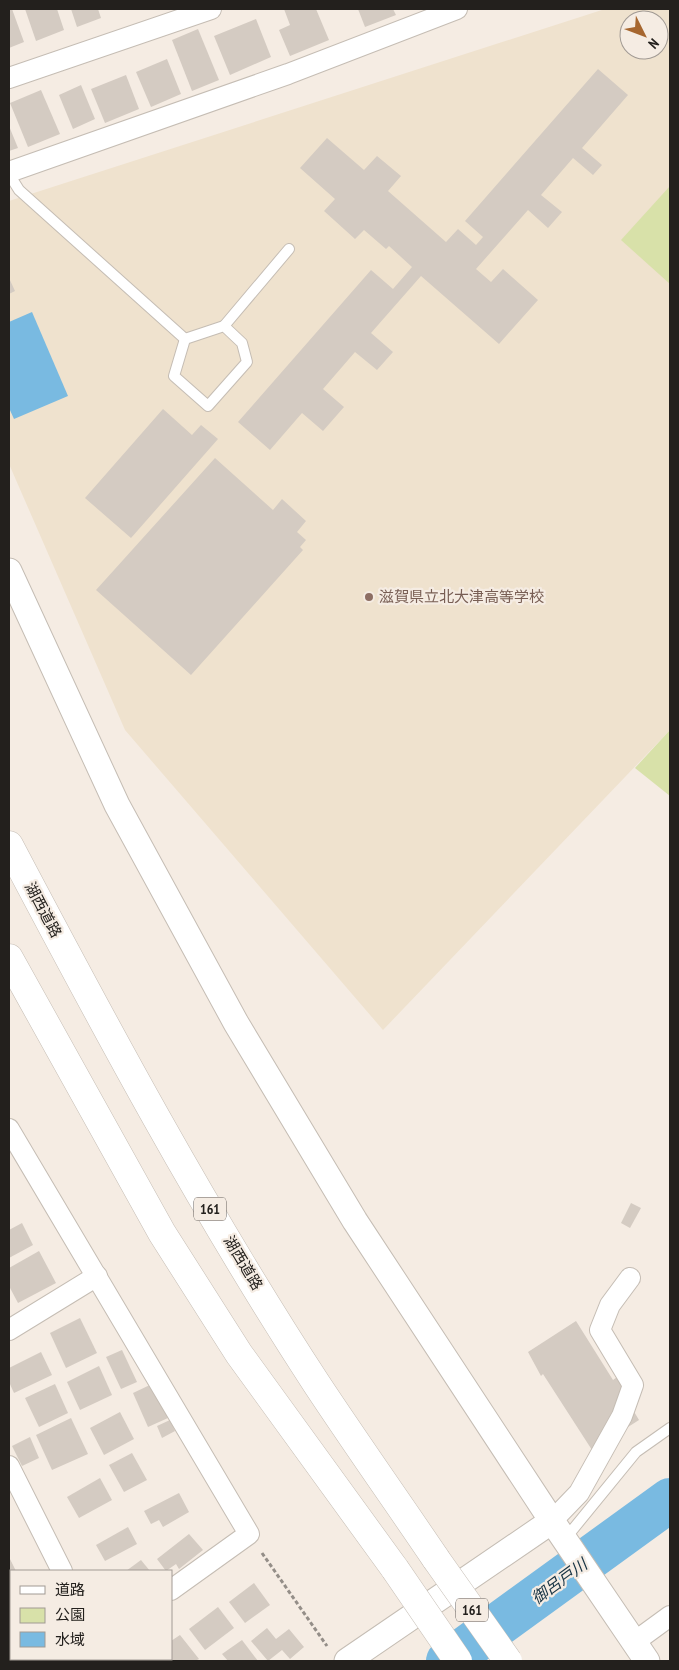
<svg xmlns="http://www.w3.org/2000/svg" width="679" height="1670" font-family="'PT Sans Narrow','Noto Sans JP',sans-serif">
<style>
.education{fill:#efe2ce;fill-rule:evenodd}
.green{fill:#d8e1a9}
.water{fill:#79bae1}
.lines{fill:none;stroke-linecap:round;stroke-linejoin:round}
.river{stroke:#79bae1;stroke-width:44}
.building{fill:#d4cbc2}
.service-casing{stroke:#c5bdb4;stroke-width:12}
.minor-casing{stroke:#c5bdb4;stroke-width:22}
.tertiary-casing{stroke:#c5bdb4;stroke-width:27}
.motorway-casing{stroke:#c5bdb4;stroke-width:29}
.path{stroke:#948e88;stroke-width:3;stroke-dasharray:4 2.5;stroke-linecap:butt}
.service{stroke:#fff;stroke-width:10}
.minor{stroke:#fff;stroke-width:20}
.tertiary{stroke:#fff;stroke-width:25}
.motorway{stroke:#fff;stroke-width:28}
.motorway-bridge-casing{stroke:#c5bdb4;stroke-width:29;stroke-linecap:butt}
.motorway-bridge{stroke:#fff;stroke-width:28}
.education-dot{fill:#8d6e63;stroke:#f5ece3;stroke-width:2}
.labels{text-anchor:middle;stroke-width:4.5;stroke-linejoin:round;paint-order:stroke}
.shield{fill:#f5ece3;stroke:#625d58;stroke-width:1}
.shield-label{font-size:14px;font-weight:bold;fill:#23201d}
.education-label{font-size:15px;fill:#785e54;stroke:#f5ece3;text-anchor:start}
.street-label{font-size:15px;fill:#23201d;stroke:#f5ece3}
.water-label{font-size:16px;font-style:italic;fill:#143142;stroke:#f5ece3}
</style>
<rect width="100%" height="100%" fill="#f5ece3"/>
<path class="education" d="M605 9H670V730L383 1030 125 730 9 464V201ZM629 20H659V50H629Z"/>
<g class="green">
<path d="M670 186V284L621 240Z"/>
<path d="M670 730V796L635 768Z"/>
</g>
<path class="water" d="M32 312 68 396 14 419 9 408V322Z"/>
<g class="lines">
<path class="river" d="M448 1661 670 1500"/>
</g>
<g class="building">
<path d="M9 9H12L24 42 9 48Z"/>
<path d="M25 9H57L64 30 36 41Z"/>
<path d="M71 9H98L101 18 77 27Z"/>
<path d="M284 9H316L329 40 290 56 279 30 290 25Z"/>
<path d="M358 9H393L396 15 365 27Z"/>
<path d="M256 19 271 57 230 75 214 36Z"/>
<path d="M198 29 219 80 192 91 172 40Z"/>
<path d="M167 59 181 94 151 107 136 72Z"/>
<path d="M598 69 628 95 582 148 602 165 593 175 573 158 541 195 562 212 548 228 528 210 476 269 491 282 503 269 538 300 499 344 421 276 371 333 393 352 377 370 355 352 323 389 344 407 323 431 302 413 270 450 238 422 371 270 393 289 412 267 389 246 386 249 364 230 355 239 324 211 335 199 300 168 327 138 364 170 377 156 401 176 388 191 446 242 458 229 476 245 483 237 465 221Z"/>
<path d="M126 75 139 109 105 123 91 89Z"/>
<path d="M81 85 95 119 73 129 59 95Z"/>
<path d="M41 90 60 134 28 147 10 103Z"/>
<path d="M9 126 18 148 9 151Z"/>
<path d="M9 278 15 291 9 294Z"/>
<path d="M163 409 192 435 201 425 218 439 131 538 85 498Z"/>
<path d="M215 458 273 510 282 499 306 521 297 532 306 540 300 547 303 550 191 675 96 590Z"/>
<path d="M631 1203 641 1208 630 1228 621 1223Z"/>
<path d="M22 1223 33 1245 9 1258V1230Z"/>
<path d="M39 1251 56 1283 18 1303 9 1286V1268Z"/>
<path d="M80 1318 97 1353 66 1368 50 1333Z"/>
<path d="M576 1321 613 1380 623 1373 627 1400 639 1420 592 1450 543 1374 541 1376 528 1352Z"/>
<path d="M122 1350 137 1382 121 1389 106 1357Z"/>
<path d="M41 1352 52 1375 14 1393 9 1382V1368Z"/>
<path d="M99 1366 112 1395 80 1410 67 1382Z"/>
<path d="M55 1384 68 1413 39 1427 25 1398Z"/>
<path d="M152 1384 168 1418 148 1427 133 1393Z"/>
<path d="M120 1412 134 1439 104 1455 90 1428Z"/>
<path d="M71 1418 88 1454 52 1470 36 1435Z"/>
<path d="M170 1420 175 1431 162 1438 157 1426Z"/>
<path d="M30 1437 39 1458 22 1466 12 1446Z"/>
<path d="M132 1453 147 1480 124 1492 109 1465Z"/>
<path d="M100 1478 112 1500 79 1518 67 1497Z"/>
<path d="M179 1493 189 1512 163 1527 159 1520 151 1524 144 1511Z"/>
<path d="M128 1527 137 1544 105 1561 96 1545Z"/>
<path d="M189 1534 203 1550 179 1569 176 1564 166 1571 157 1559Z"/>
<path d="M9 1557 16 1571H11V1584L9 1585Z"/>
<path d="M141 1560 150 1571H126Z"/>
<path d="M254 1583 270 1605 245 1623 229 1602Z"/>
<path d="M11 1605V1629L9 1630V1606Z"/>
<path d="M218 1607 234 1628 205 1650 189 1629Z"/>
<path d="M267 1628 276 1639 289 1629 304 1647 290 1659 282 1650 268 1661 251 1641Z"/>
<path d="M180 1635 199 1659 195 1661H150L148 1659H171V1641Z"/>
<path d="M242 1640 258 1661H228L222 1654Z"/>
</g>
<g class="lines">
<g class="service-casing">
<g id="service">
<path d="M9 174 19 190 185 339"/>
<path d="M224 326 242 343 247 362 208 406 174 376 185 339Z"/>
<path d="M224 326 289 249"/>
<path d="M565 1539 636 1452 670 1428"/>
</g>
</g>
<g class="minor-casing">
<g id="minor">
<path d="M9 78 211 9"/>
<path d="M9 172 288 74 457 9"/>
<path d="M9 1129 249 1534 171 1590"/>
<path d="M9 1330 97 1276"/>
<path d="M9 1466 62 1571"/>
<path d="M552 1521 579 1493 622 1416 633 1385 600 1330 610 1305 630 1278"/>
<path d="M633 1643 670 1616"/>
<path d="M73 1661 77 1659"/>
</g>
</g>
<g class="tertiary-casing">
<g id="tertiary">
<path d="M9 571 117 805 236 1023 355 1221 552 1521 647 1661"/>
<path d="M347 1661 552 1521"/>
</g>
</g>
<g class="motorway-casing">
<g id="motorway">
<path d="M9 845C105 1027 203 1210 316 1383 355 1442 396 1500 436 1559"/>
<path d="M9 958 162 1233 239 1354 395 1569"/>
</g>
</g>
<path class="path" d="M262 1553 327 1646"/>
<use href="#service" class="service"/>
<use href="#minor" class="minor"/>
<use href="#tertiary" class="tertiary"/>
<use href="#motorway" class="motorway"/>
<g class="motorway-bridge-casing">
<g id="motorway-bridge">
<path d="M436 1559 508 1661"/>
<path d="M395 1569 458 1661"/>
</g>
</g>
<use href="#motorway-bridge" class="motorway-bridge"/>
</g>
<circle class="education-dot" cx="369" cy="597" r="5"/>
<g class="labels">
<g class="shield">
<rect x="194" y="1197.5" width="32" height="23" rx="4"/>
<rect x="456" y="1598.5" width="32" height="23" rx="4"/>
</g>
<g class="shield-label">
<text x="210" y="1214">161</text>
<text x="472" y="1615">161</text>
</g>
<g class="education-label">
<text x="379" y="602">滋賀県立北大津高等学校</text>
</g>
<g class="street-label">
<text transform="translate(43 910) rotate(62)" y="5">湖西道路</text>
<text transform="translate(243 1263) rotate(59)" y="5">湖西道路</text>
</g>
<g class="water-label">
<text transform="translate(559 1581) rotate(-36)" y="6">御呂戸川</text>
</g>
</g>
<rect width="679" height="1670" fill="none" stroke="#23201d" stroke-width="20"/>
<rect x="10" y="1570" width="162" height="90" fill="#f5ece3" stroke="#a19a94"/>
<rect x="20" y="1586" width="25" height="8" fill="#ffffff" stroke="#a19a94"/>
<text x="55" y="1595" font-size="15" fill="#23201d">道路</text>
<rect x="20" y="1608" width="25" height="15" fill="#d8e1a9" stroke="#a19a94"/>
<text x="55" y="1620" font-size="15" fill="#23201d">公園</text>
<rect x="20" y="1632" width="25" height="15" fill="#79bae1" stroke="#a19a94"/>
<text x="55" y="1645" font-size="15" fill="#23201d">水域</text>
<g transform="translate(644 35) rotate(132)"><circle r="24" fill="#f5ece3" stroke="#a19a94"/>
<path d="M0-4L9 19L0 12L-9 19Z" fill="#a6662f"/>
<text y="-8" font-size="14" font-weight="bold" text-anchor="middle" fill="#23201d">N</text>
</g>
</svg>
